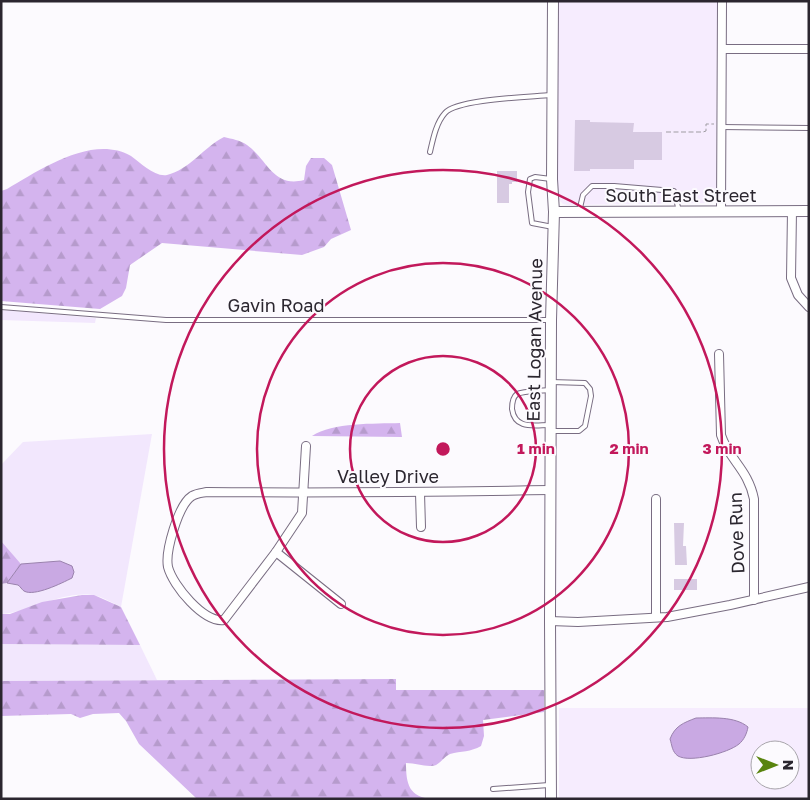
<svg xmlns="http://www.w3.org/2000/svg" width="810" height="800" font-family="'Golos Text',sans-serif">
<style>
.built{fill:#f6ecfe;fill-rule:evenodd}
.green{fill:#f2e7fd}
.forest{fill:url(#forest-firs)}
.water{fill:#c9a9e3;stroke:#9a82ad}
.building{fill:#d7cae2}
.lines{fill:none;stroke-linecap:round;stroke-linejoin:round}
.service-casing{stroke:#796d82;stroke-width:6}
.minor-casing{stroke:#796d82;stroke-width:10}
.tertiary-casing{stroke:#796d82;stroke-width:12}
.path{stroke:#9f9ca2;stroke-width:1;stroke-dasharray:5 2.5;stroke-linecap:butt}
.service{stroke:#fff;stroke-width:4}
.minor{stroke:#fff;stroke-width:8}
.tertiary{stroke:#fff;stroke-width:10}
.ring{fill:none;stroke:#c2185b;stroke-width:2.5}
.labels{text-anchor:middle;stroke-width:4;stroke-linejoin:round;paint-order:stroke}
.street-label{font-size:18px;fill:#2b262f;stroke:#fcfafe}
.centre{fill:#c2185b;stroke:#fcfafe;stroke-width:2.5}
.ring-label{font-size:15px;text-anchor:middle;font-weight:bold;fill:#c2185b;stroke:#fcfafe;stroke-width:4;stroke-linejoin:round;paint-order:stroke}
</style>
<defs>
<pattern id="forest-firs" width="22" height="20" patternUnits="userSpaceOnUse" patternTransform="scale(1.25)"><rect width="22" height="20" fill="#d4b4ee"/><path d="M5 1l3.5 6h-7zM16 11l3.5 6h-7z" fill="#b69bcc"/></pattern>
</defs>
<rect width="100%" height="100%" fill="#fcfafe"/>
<g class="built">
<path d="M558 1H717L716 199 712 203 568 205 563 204 558 199Z"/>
<path d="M559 708H809V799H559ZM760 750H790V780H760Z"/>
</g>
<g class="green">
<path d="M1 310 96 318 95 323 1 320Z"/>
<path d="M152 434 121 607C112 603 102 596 92 595 60 591 31 612 1 614V584L7 583 18 585 23 591H37L72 578 60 561 21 564 1 541V465L23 442Z"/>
<path d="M1 644 140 645 157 680 1 681Z"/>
</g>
<g class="forest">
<path d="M224 137C232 139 240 140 247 145 268 160 273 188 304 180L306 166 311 158H324L332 165 351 230 331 239 324 247 302 255 162 243 130 265 126 288 122 296 100 309 1 301V191L7 189C40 170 92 134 131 156 141 163 154 177 167 175 189 170 204 147 224 137Z"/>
<path d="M400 423 402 437 312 436C333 422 374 424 400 423Z"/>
<path d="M1 541 21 564 7 583 1 584Z"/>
<path d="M82 595H94L121 607 140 645 1 644V614H10L42 602Z"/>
<path d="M396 679V690H544V712L483 720 484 736 481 746C471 752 461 751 450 754 443 757 439 767 430 766 422 766 415 763 406 763 406 784 409 797 432 799L196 798 139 744 126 721 119 713 93 714 80 718 71 714 1 716V681Z"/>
</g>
<g class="water">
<path d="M60 561 72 566 74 572 72 578C62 583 34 597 24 591 22 590 20 586 18 585L7 583 21 564Z"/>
<path d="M696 718C712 718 735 716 748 727 747 733 744 740 739 744 728 753 690 763 678 756 672 752 672 745 670 739 675 726 683 723 696 718Z"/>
</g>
<g class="building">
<path d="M575 120H590V122L634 123 633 132H662V160H634V169H590V171H574Z"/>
<path d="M497 171H517V182H512V184H509V203H497Z"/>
<path d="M674 523H684L683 546H686L687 565H675Z"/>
<rect x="674" y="579" width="23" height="11"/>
</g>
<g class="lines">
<g class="service-casing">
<g id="service">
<path d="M721 127 809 128"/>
<path d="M430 152C433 139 436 123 445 113 457 99 530 97 550 95"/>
<path d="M551 179 535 177 530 179 528 192 532 223 553 227"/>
<path d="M579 212 583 195 592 186H614L674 191 679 211"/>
<path d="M1 307 166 320H551"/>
<path d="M551 382 585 383 590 389 591 396 585 426 579 431H552"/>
<path d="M549 390C541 391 523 391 517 394 513 397 512 404 512 409 515 430 534 425 550 425"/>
<path d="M493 789 549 785"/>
</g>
</g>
<g class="minor-casing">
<g id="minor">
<path d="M722 49H809"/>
<path d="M721 211 722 1"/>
<path d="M792 211 791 278 798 295 809 307"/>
<path d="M719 354 721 435C729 460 748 469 754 499V600"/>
<path d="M306 446 302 513 276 552 224 620C204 623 173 586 168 567 165 552 178 505 192 496 197 493 202 493 207 492 322 493 436 492 551 490"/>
<path d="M420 493 421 527"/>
<path d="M276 552 341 604"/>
<path d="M656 617V499"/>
<path d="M550 621 578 622 667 617 730 605 809 587"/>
</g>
</g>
<g class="tertiary-casing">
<g id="tertiary">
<path d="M554 212 809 211"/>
<path d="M551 799 550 621 551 320 554 212 552 179 553 1"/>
</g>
</g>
<path class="path" d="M666 132H703L706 131V124H714"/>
<use href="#service" class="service"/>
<use href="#minor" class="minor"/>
<use href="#tertiary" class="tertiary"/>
</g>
<g class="ring">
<circle cx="443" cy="449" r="93"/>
<circle cx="443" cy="449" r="186"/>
<circle cx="443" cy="449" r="279"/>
</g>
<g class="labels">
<g class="street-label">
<text x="681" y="202">South East Street</text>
<text x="276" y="312">Gavin Road</text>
<text transform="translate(535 340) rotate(-89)" y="6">East Logan Avenue</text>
<text x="388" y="483">Valley Drive</text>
<text transform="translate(737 533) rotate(-92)" y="6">Dove Run</text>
</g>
</g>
<circle cx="443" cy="449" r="8" class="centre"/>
<g class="ring-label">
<text x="536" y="454">1 min</text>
<text x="629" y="454">2 min</text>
<text x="722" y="454">3 min</text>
</g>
<rect width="810" height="800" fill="none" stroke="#2b262f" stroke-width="5"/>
<g transform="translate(775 765) rotate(90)"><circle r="24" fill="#fcfafe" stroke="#a8a5ab"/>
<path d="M0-4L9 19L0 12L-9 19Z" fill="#59840f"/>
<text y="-8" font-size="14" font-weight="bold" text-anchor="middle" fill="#2b262f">N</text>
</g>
</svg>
